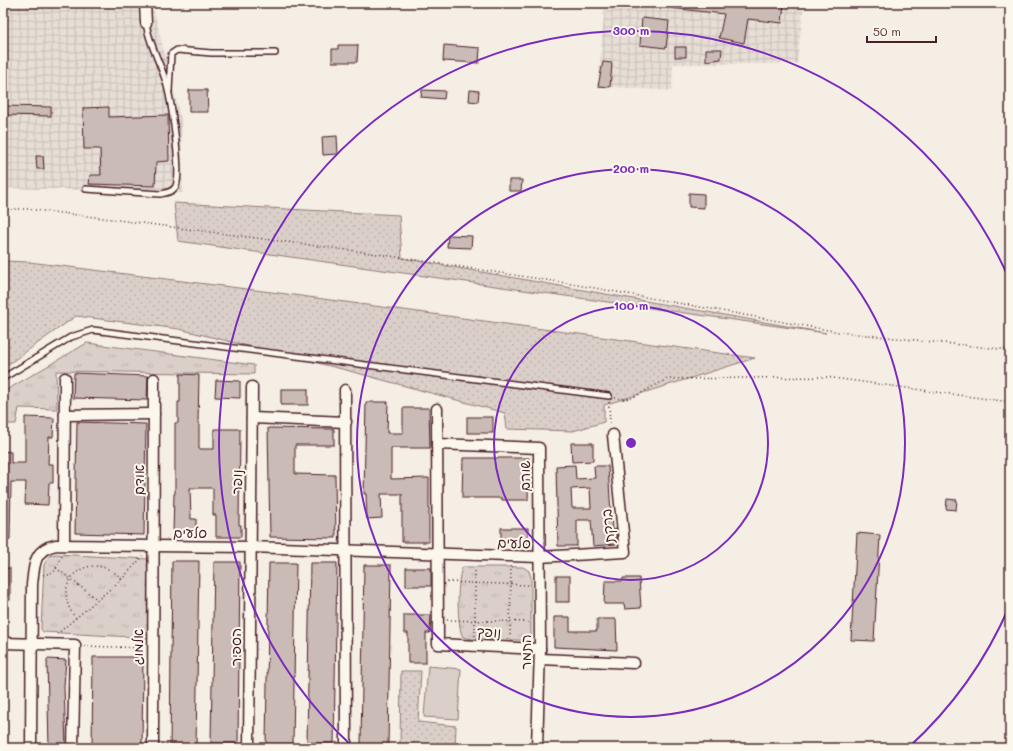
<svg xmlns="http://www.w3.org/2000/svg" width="1013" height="751" font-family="Mali,'Playpen Sans Hebrew',sans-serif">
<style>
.industrial{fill:url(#industrial-grid)}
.grass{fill:url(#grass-dots);stroke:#92787a}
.park{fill:url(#park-tufts);stroke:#92787a}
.garden{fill:#dbd0c9;stroke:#92787a}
.building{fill:#cabbb6;stroke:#4a1f2b;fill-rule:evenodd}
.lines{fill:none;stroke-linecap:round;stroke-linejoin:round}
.lane-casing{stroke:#4a1f2b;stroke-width:8}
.street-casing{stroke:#4a1f2b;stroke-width:13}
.path{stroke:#4a1f2b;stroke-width:1.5;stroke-dasharray:1 3;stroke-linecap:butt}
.lane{stroke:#fbf7ec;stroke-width:5}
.street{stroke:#fbf7ec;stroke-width:10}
.ring{fill:none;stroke:#7b2cbf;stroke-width:2}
.labels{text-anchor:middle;stroke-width:4;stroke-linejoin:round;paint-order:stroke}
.street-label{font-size:14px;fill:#4a1f2b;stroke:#fbf7ec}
.centre{fill:#7b2cbf;stroke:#fbf7ec;stroke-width:2}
.ring-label{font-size:12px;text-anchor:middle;font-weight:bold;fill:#7b2cbf;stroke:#fbf7ec;stroke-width:4;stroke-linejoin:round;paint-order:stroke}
</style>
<defs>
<pattern id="industrial-grid" width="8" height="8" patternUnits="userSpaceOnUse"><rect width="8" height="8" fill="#e7dfd6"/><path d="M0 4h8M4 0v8" fill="none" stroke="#c8bfb8"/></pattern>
<pattern id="grass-dots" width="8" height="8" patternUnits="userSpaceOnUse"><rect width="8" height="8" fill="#dbd0c9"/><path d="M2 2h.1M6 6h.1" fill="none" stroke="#bdb2ad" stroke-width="1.8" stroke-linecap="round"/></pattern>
<pattern id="park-tufts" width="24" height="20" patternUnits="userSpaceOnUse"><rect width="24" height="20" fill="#dbd0c9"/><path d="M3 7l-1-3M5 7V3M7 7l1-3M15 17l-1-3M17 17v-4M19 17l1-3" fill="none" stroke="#bdb2ad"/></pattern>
</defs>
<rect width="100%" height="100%" fill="#f4eee4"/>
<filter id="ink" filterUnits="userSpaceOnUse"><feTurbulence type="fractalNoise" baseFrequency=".025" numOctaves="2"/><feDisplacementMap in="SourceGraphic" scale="8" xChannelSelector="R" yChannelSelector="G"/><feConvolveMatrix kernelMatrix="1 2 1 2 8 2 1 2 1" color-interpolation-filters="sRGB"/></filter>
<g filter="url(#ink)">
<g class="industrial">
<path d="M3 3H152L181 120 183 193 3 188Z"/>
<path d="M605 3H804L797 64H673L672 91 598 86Z"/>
</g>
<g class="grass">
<path d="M174 203 399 215 402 258 826 333 178 241Z"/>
<path d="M3 261 29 262 279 293 755 358 604 405V422L573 431 507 429 505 413 346 370 179 329 76 316 3 368Z"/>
<path d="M401 671H421L418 722 456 726 455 748H400Z"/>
</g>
<g class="park">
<path d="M87 343 254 365V374L56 371 57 409 19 408 16 424H3V392Z"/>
<path d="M55 554 148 559 150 638 43 632 41 629 44 565 49 556Z"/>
<path d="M463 567H523L529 571 531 578V635L523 640 472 639 463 637C457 629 456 575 463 567Z"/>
</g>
<path class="garden" d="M428 666 461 669 458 719 424 717Z"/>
<g class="building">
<path d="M671 3H730L748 5V3L784 4 782 23 748 19 744 43 719 38 724 14 671 8Z"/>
<path d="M642 18 669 21 666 48 640 45Z"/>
<path d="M338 45H358L357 62H332V49H338Z"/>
<path d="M444 45 480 48 479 63 443 61Z"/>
<rect x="675" y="47" width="11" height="10"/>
<path d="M706 49H722L721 59 706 61Z"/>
<path d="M603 62 612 63 610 87 598 86Z"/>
<path d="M189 90H207L208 112H189Z"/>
<path d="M422 90 445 91 444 99 421 97Z"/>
<path d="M470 90 479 91 478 102 469 101Z"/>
<path d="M3 106 51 107V116L3 115Z"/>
<path d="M109 107V117L168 115 169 161 156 162 155 186 89 184 90 175H101L100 149H84L83 108Z"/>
<path d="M337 136 338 154 323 155 322 137Z"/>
<path d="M36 156H43L44 169H37Z"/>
<path d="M509 180H522L521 191H509Z"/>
<path d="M689 193 704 194V208L689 207Z"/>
<path d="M448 235 472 236 471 248 447 247Z"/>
<path d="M74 373 148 376 147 400 73 398Z"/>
<path d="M180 374 199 375 198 423H199V449H214V429H240L239 525H241V537H216V515H213V488H190L191 519H196V533L173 534 174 494H175V423H178V402H180Z"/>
<path d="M216 380 240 381V398L215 397Z"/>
<rect x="281" y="389" width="27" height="16"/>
<path d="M366 402H388L387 433H403V408H429L430 448H391V479L429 478V542H402V494H381L382 518 367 519 366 494H364Z"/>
<path d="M25 417 54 418 53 437H49L48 464H53V483H49L48 505 25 504 26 482H11L10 540H3V451L11 452V463H25Z"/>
<rect x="467" y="417" width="26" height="16"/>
<path d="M77 422 146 424 144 535 75 533Z"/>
<path d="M268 428 334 429V445H295V474L335 475 336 538 270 537Z"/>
<path d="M571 443H593V461L572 462Z"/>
<path d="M463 458H529L528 500H502V498H462Z"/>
<path d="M575 465 576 479 595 478 594 466H608L612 530 616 529 617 544 593 546 591 520H577V546H558L556 466ZM590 488 591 508H572L571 489Z"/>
<path d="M947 499 957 500 956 510 946 509Z"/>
<rect x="501" y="528" width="27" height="16"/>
<path d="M857 533 880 535 874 641 851 640Z"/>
<path d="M172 561H199L196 748H170Z"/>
<path d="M214 562H240L238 743H211Z"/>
<path d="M269 563H296L293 744H266Z"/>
<path d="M310 563H337L334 743H307Z"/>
<path d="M364 565H391L388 746 361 745Z"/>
<rect x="3" y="568" width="7" height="32"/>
<rect x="406" y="568" width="25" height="18"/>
<rect x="556" y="576" width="14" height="26"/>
<path d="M623 578H639L641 608 625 609 624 604H604L605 581H623Z"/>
<path d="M404 615H431L430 633H426V663H408V633H404Z"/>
<path d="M554 617H570V631H597V619H616L617 650 554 647Z"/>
<path d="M93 657H143L142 748H92Z"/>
<path d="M47 659 66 660 64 686 66 748H49Z"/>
</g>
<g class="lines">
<g class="lane-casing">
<g id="lane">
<path d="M169 91 171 54 177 50 211 53H275"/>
<path d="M86 189 160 194C166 193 173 192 176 186 182 171 171 99 166 82 160 62 149 44 146 23"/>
<path d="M3 378 71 337 93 330 609 396"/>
</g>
</g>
<g class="street-casing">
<g id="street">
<path d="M145 3 146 23"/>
<path d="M345 390 346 748"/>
<path d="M437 409 438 644 540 649"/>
<path d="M65 415 154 414"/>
<path d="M252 418 346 422"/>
<path d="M437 444 539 448 540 649 537 748"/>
<path d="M64 545 65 378"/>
<path d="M3 643 75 645 73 748"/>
<path d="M540 659 634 663"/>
<path d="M31 748 32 585C34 565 34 549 56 545L250 547 539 557 625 552 613 435"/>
<path d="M153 748 154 379"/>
<path d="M249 748 252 387"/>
</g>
</g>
<g class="path">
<path d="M3 209H27L103 218 371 253 572 284 839 332 1010 350"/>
<path d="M615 398 623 399 632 398 667 379 826 377 1010 402"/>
<path d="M609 402 610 426"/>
<path d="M56 568 98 600"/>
<path d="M43 575 54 572 63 554"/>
<path d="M447 582 529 585"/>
<path d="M76 618C47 585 88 545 122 579"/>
<path d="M447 620 530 622"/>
<path d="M57 634 122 579 143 556"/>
<path d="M475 636V564"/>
<path d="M510 639 511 564"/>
<path d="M84 646 144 648"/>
</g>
<use href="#lane" class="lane"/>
<use href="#street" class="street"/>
</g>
</g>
<g class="ring">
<circle cx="631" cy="443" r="137"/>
<circle cx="631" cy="443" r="274"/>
<path d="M1009 607A412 412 0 0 1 909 747M353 747A412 412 0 1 1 1009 279"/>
</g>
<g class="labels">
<g class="street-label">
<text transform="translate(525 476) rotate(-90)" y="5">שוהם</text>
<text transform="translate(139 480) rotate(-90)" y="5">אודם</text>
<text transform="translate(237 482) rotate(-89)" y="5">נופר</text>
<text transform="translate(608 526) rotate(-96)" y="5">ברקת</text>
<text x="190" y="538">סלעים</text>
<text transform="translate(514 543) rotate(1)" y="5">סלעים</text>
<text transform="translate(489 632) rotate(3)" y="5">נופך</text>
<text transform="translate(138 647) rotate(-90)" y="5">אלמוג</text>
<text transform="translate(236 647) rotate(-90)" y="5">הספיר</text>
<text transform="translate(526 652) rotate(-90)" y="5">התמר</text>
</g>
</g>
<circle cx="631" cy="443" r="6" class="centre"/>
<g class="ring-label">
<text x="631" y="35">300 m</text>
<text x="631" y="173">200 m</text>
<text x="631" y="310">100 m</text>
</g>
<rect width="1013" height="751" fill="none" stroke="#fbf7ec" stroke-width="16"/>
<rect x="8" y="8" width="997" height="735" fill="none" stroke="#4a1f2b" stroke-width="1.5" filter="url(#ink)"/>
<path d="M867 36v6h69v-6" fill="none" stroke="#4a1f2b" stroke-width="2"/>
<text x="873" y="36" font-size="12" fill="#4a1f2b" stroke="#fbf7ec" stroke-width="3" paint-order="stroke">50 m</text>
</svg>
